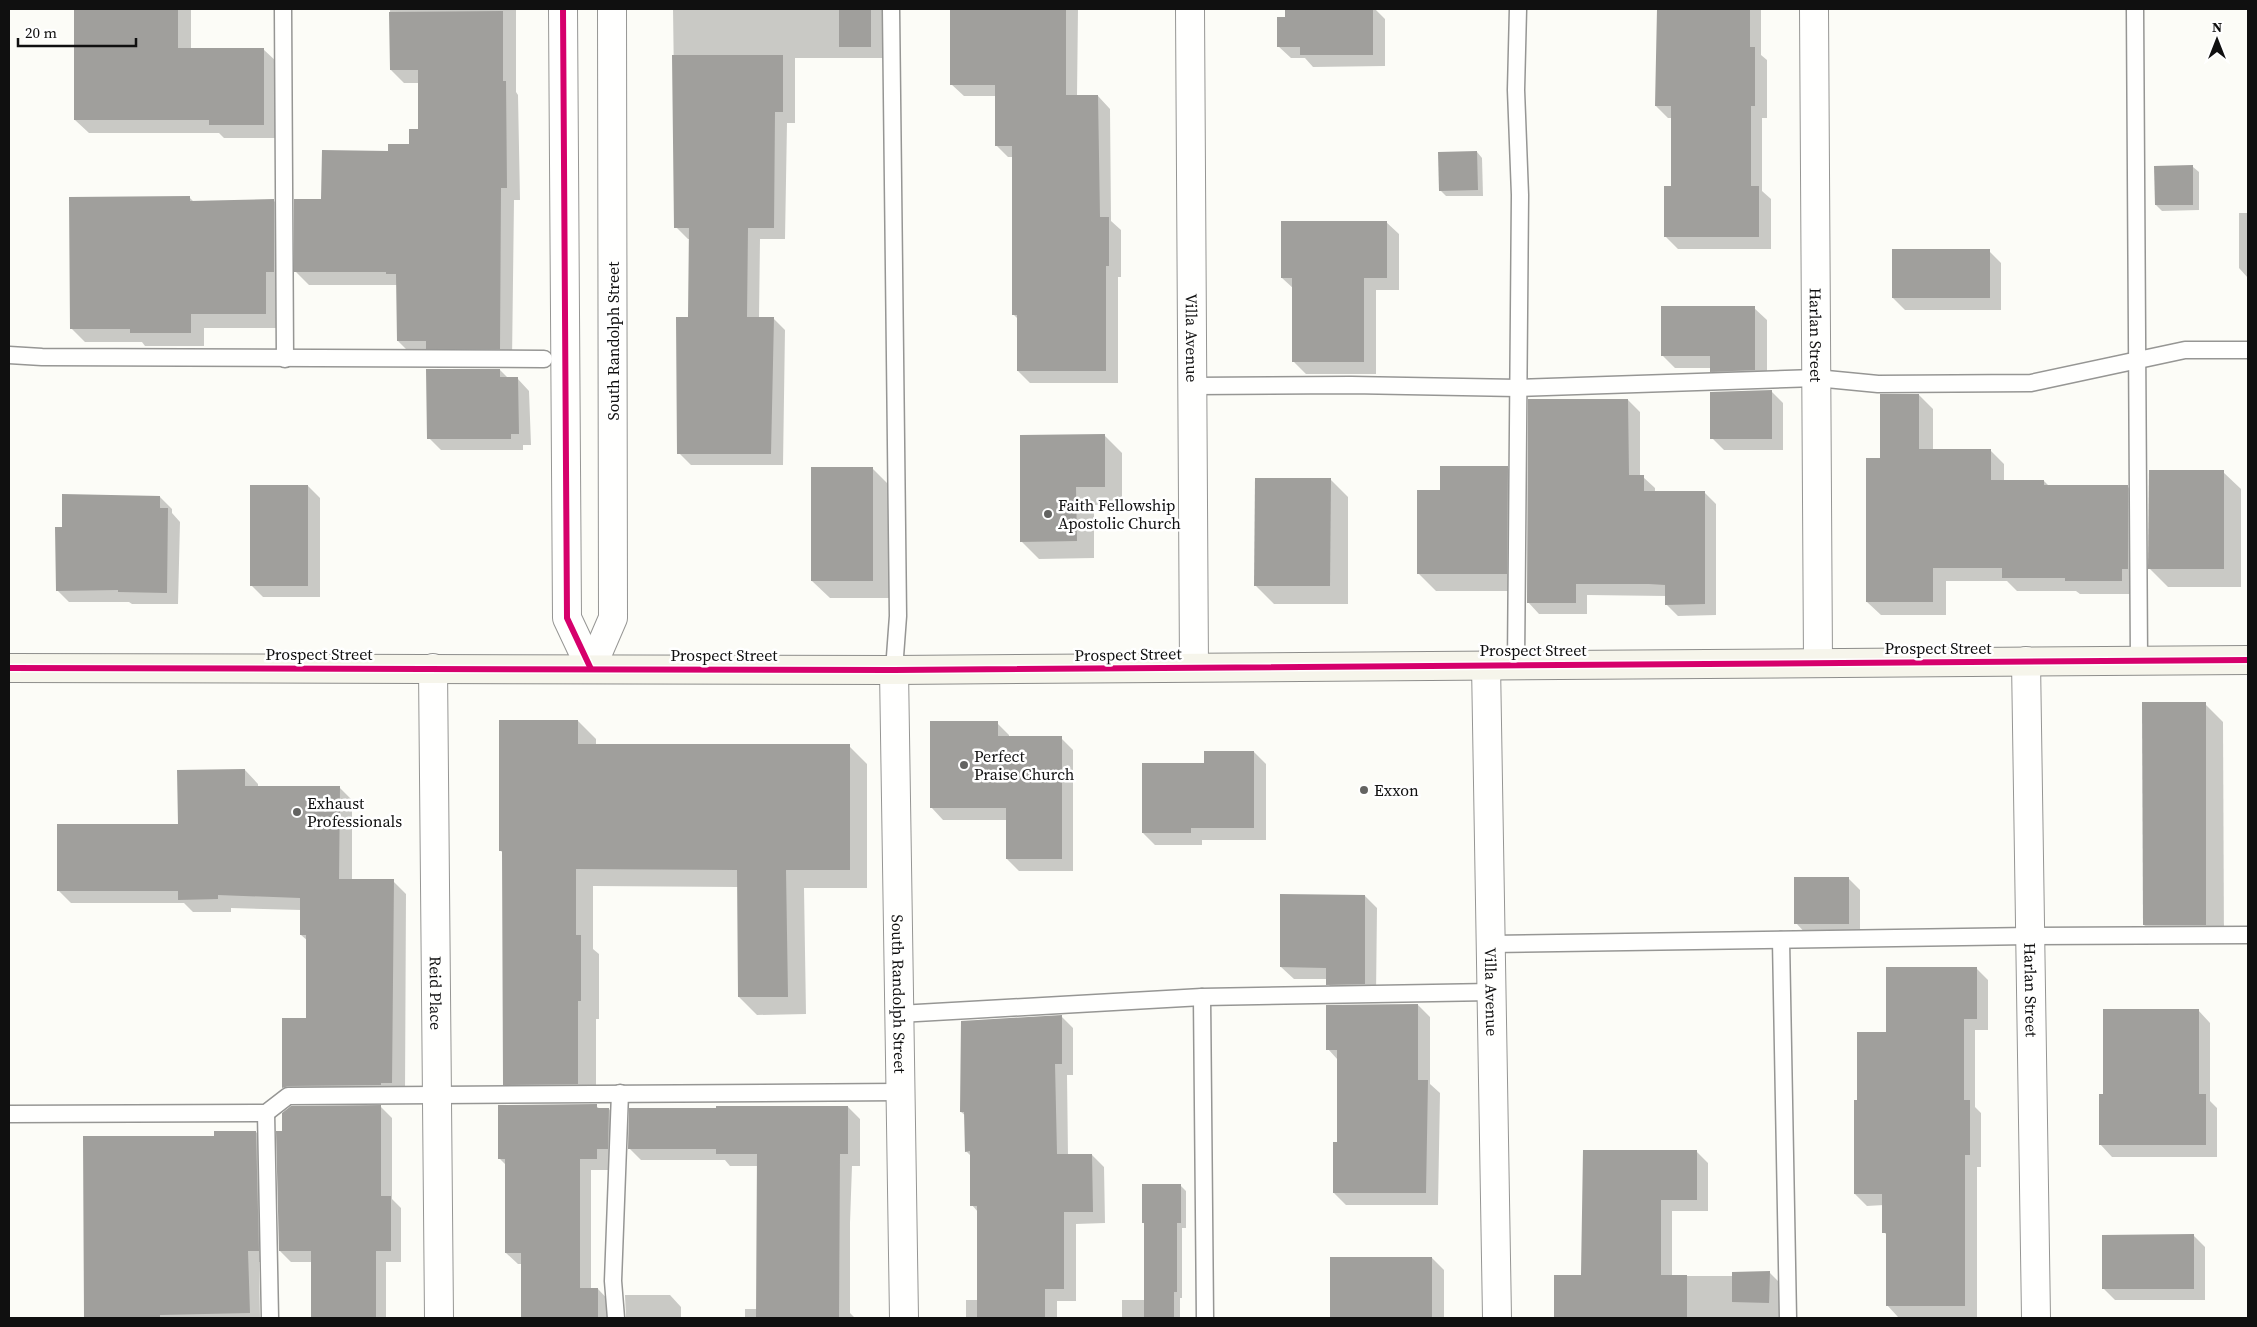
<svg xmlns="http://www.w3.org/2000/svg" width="2257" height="1327" font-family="'Source Serif 4',serif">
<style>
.shadow{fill:#0003}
.building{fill:#a09f9c}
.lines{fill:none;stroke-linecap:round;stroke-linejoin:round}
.service-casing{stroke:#969694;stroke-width:19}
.minor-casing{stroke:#969694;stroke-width:30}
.secondary-casing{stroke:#8d8d8b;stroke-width:30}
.service{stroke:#fffffe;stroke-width:16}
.minor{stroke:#fffffe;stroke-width:28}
.secondary{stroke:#f6f5eb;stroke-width:28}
.cycleway-casing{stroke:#fff;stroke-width:9}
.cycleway{stroke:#d6006c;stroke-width:6}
.poi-dot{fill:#636361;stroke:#fff;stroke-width:2}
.labels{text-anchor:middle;stroke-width:5;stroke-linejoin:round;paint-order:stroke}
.street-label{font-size:16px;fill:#101010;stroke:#fff}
.poi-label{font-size:16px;fill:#101010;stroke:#fff;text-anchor:start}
</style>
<rect width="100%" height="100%" fill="#fcfcf7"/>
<g class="shadow">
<path d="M75 9H191V49H263L277 62V138H224L219 133H89L75 120Z"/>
<path d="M390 9H516V92L518 95 520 200H514L512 361 411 354 398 341 397 285H309L296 272 322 200 389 153 410 145 419 130V83H404L391 70Z"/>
<path d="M673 9H883V58H795V123H787L785 239H760L759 318H773L785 330 783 465H691L679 453 690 318V239H688L676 227Z"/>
<path d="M951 9H1078L1077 96H1098L1110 109 1111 221 1121 230V277H1118V383H1030L1018 371V319L1014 315V157H1008L996 145V96H964L951 84Z"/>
<path d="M1286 9H1375L1385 19V66L1313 67 1305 58H1291L1278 46 1286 18Z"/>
<path d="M1659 9H1761V55L1767 60V118H1762V191L1771 199V249H1678L1666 237 1672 187V118H1668L1656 106Z"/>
<path d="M1477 152 1482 158 1483 196H1446L1440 190Z"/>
<path d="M2193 167 2199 172V210L2162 211 2156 205Z"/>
<path d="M189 197 194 202 274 201 287 214 280 328H204V346H145L142 342H85L71 328Z"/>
<path d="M2239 213H2248V278L2239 268Z"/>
<path d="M1386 222 1399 234V290H1376V374H1306L1294 362V289L1282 278Z"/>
<path d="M1989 251 2001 263V310H1905L1893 298Z"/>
<path d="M1754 308 1767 320V382L1724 383 1712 371V368H1675L1663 356Z"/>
<path d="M500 370 508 378H517L529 391 531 445H523V450H441L429 438Z"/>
<path d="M1771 391 1783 403V450H1724L1712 438Z"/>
<path d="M1919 395 1933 409V450H1990L2004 464V481H2044L2049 486H2127L2141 500 2135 594H2080L2076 591H2017L2007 581H1946V615H1881L1867 602 1882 459Z"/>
<path d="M1628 400 1640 412V477H1643L1655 488V492H1704L1716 504V615L1678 616 1666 604V596L1587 595V614H1539L1528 602Z"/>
<path d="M1104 435 1122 453V505H1094V558L1039 559 1021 541Z"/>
<path d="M1507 467 1525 485 1524 591H1436L1418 573 1441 491Z"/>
<path d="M872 468 890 486V598H830L812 581Z"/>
<path d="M2223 472 2241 489V587H2168L2150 569Z"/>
<path d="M1330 479 1348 497V604H1274L1256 586Z"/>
<path d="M308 486 320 498V597H263L251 585Z"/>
<path d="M160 497 172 509V513L180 522 178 604H132L129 602H69L57 590 63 528Z"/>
<path d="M2205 704 2223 722 2224 943H2162L2144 925Z"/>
<path d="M578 721 596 739V746H849L867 764V888H804L806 1014 757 1015 739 997 738 887 593 886V949L599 954V1019H596V1102H523L505 1084 504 854 501 851Z"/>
<path d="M997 723 1009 735V738H1061L1073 750V871H1019L1007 859V820H943L931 807Z"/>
<path d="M1254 752 1266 764V840H1202V845H1155L1143 833 1205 765Z"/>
<path d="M245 770 258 784V787H339L352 800V881H393L406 894 405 1095 296 1100 283 1087 308 1019V941L301 935V910L231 908V912H193L184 903H71L58 890 179 826Z"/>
<path d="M1848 878 1860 890V936H1808L1796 923Z"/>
<path d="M1365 896 1377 908 1376 996H1340L1328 984V979H1294L1281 967Z"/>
<path d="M1976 968 1988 980V1030H1975V1107L1981 1113V1167H1977V1317H1898L1887 1305V1235L1884 1232V1205L1867 1206 1855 1194 1858 1101 1887 1033Z"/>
<path d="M1418 1005 1430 1017V1084L1440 1093 1438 1205H1346L1334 1193 1338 1143V1060L1328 1049Z"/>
<path d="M2198 1010 2210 1023V1101L2217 1108V1157H2112L2100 1144 2104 1096Z"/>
<path d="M1061 1016 1073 1028V1075H1067L1068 1156 1092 1155 1104 1167 1105 1223 1076 1224V1301H1057V1318H966V1300H978V1212L972 1205V1157L966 1151V1116L961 1112Z"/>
<path d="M596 1106 600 1109H609L621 1121 619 1160H608V1170H591V1289H598L615 1307 617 1318H522V1264H518L506 1253V1165L500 1159Z"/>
<path d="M381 1107 392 1118V1199L401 1208V1262H386V1318H312V1262H291L280 1251 283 1132Z"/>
<path d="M848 1107 860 1119V1166H852L850 1223V1313L855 1318H745V1309H757L759 1166H730L725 1160H641L629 1148Z"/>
<path d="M256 1132 267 1143 269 1262H259L260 1318H85L84 1138H216Z"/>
<path d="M1696 1151 1708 1163V1211H1672V1276H1733L1770 1273 1781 1284 1780 1318H1555V1276H1583Z"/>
<path d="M1180 1185 1186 1191V1228H1182V1298H1180V1318H1122V1300H1145V1225L1143 1222Z"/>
<path d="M2193 1235 2205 1247V1300H2115L2103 1288Z"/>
<path d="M1332 1258H1432L1444 1270V1318H1332Z"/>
<path d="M625 1295H670L681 1307V1318H626Z"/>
</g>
<g class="building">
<path d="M74 9H178V48H264V125H209V120H74Z"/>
<rect x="839" y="9" width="32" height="38"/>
<path d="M950 9H1066V95H1098L1100 217H1109V266H1106V371H1017V315H1012V146H995V85H950Z"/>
<path d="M1285 9H1373V55H1300V47H1277V17H1285Z"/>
<path d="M1657 9H1750V47H1755V106H1751V186H1759V237H1664V186H1671V106H1655Z"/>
<path d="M503 11V81H506L507 188H501L500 349H426V341H397L396 274H386V272H294V199H321L322 150 388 151V144H409V129H418V70H390L389 12Z"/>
<path d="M672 55H783V112H775L774 228H748L747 317H774L771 454H677L676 317H688L689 228H674Z"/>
<path d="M1477 151 1478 190 1439 191 1438 152Z"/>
<path d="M2193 165V205H2155L2154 166Z"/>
<path d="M190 196V201L274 199V272H266V314H191V333H130V329H70L69 197Z"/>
<path d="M1281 221H1387V278H1364V362H1292V278H1281Z"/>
<rect x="1892" y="249" width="98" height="49"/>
<path d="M1661 306H1755V370L1710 372V356H1661Z"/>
<path d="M426 369H500V377H518L519 434H511V439H427Z"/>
<path d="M1772 390V439H1710V392Z"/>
<path d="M1880 394H1919V449H1991V480H2044V485H2128V569H2122V581H2065V578H2002V568H1933V602H1866V458H1880Z"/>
<path d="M1528 399H1628L1629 475H1644V491H1705V604L1665 605V585L1649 584H1576V603H1527Z"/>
<path d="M1105 434V487H1076L1077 541 1020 542V435Z"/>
<path d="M1440 466H1508L1507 574H1417V490H1440Z"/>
<rect x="811" y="467" width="62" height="114"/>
<path d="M2149 470H2224V569H2148Z"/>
<path d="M1255 478H1331L1330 586H1254Z"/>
<rect x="250" y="485" width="58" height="101"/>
<path d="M62 494 160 496V508H168L167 593 118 592V590L56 591 55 527H62Z"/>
<path d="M2142 702H2206V925H2143Z"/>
<path d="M499 720H578V744H850V870H786L788 997H738L737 870 576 869V935H581V1001H578V1084L503 1085 502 851H499Z"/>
<path d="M930 721H998V736H1062V859H1006V808H930Z"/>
<path d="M1204 751H1254V828H1191V833H1142V763H1204Z"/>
<path d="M245 769V786H340L339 879H394L392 1083H381V1085L288 1086 282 1088V1018H306V935H300V898L218 895V899L178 900V891H57V824H178L177 770Z"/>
<rect x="1794" y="877" width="55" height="47"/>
<path d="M1280 894 1365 895V984L1326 985V968L1280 967Z"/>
<path d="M1886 967H1977V1019H1964V1100H1970V1155H1965V1306H1886V1233H1882V1194H1854V1100H1857V1032H1886Z"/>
<path d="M1418 1004V1080H1428L1426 1193H1333V1142H1337V1050H1326V1005Z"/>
<path d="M2103 1009H2199V1094H2206V1145H2099V1094H2103Z"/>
<path d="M1062 1015V1064H1055L1057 1154H1092L1093 1212H1064V1289H1045V1318H977V1206H970V1151L965 1152 964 1112H960L961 1021Z"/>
<path d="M597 1104V1108H609L608 1149H597V1159H580V1288H598V1318H521V1253H505V1159H498V1105Z"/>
<path d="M381 1105V1196H391V1251H376V1318H311V1251H279L276 1131H282V1113L291 1106Z"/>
<path d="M716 1106H848V1154H840L839 1318H756L757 1154H716V1149H628L629 1108H716Z"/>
<path d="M214 1131H256L259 1251H248L250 1313 160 1315V1318H84L83 1136H214Z"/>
<path d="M1583 1150H1697V1200H1661V1275H1687V1318H1554V1275H1581Z"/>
<path d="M1142 1184H1181V1223H1177V1292H1174V1318H1144V1223H1142Z"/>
<path d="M2194 1234V1289H2102V1235Z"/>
<rect x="1330" y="1257" width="102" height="60"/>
<path d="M1770 1271 1769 1303 1732 1302V1272Z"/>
</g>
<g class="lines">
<g class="service-casing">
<g id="service">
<path d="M283 9 285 359"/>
<path d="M891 9 898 616 894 670"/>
<path d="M2135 9 2139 661"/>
<path d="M9 355 42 357 544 359"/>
<path d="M1192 386 1351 385 1518 388 1816 378 1878 384 2031 383 2185 350H2248"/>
<path d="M1516 664 1520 195 1516 90 1518 9"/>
<path d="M1781 940 1788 1318"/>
<path d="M1491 944 2030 936 2248 935"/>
<path d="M1202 997 1205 1318"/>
<path d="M899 1014 1202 997 1492 992"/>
<path d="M266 1113 270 1318"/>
<path d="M9 1114 266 1113 288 1096 900 1092"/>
<path d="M616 1318 613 1281 620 1093"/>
</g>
</g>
<g class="minor-casing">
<g id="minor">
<path d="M563 9 567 618 591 669"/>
<path id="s1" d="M1190 9 1194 667"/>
<path id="s2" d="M1814 9 1818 662"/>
<path id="s3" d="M2026 661 2036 1318"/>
<path id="s4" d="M1486 664 1497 1318"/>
<path id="s5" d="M433 668 439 1318"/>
<path d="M591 669 613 618 612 9"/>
<path id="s6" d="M894 670 904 1318"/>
</g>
</g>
<g class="secondary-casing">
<path id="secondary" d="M9 668 894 670 2248 660"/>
</g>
<use href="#service" class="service"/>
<use href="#minor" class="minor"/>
<use href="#secondary" class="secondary"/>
<g class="cycleway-casing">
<g id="cycleway">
<path d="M563 9 567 618 591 669"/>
<path d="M9 668 894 670 2248 660"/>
</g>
</g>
<use href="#cycleway" class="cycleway"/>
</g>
<g class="poi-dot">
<circle cx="1048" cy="514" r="5"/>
<circle cx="964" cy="765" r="5"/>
<circle cx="1364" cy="790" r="5"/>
<circle cx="297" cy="812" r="5"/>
</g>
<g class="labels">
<g class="street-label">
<text dy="6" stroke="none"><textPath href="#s2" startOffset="326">Harlan Street</textPath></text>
<text dy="6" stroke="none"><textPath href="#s1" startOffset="329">Villa Avenue</textPath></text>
<text transform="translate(613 341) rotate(-90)" y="6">South Randolph Street</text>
<text x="1938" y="654">Prospect Street</text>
<text x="1533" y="656">Prospect Street</text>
<text x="319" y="660">Prospect Street</text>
<text transform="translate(1128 654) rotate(-1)" y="6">Prospect Street</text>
<text x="724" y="661">Prospect Street</text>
<text dy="6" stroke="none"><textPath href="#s3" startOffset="329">Harlan Street</textPath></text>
<text dy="6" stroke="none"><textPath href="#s4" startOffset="328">Villa Avenue</textPath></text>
<text dy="6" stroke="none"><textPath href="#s5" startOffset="325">Reid Place</textPath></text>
<text dy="6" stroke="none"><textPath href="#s6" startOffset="324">South Randolph Street</textPath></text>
</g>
<g class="poi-label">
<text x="1058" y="511">Faith Fellowship<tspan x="1058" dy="18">Apostolic Church</tspan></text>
<text x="974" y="762">Perfect<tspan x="974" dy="18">Praise Church</tspan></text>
<text x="1374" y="796">Exxon</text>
<text x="307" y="809">Exhaust<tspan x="307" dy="18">Professionals</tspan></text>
</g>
</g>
<rect width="2257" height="1327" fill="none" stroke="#101010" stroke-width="20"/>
<g transform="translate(2217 40)" stroke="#ffffff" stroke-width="4" paint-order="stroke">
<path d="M0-4L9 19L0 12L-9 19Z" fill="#101010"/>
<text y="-8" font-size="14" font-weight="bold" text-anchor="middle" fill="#101010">N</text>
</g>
<path d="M18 38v8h118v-8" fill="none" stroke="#101010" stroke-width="2.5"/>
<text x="25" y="38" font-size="15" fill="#101010" stroke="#ffffff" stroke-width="4" paint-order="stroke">20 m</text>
</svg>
